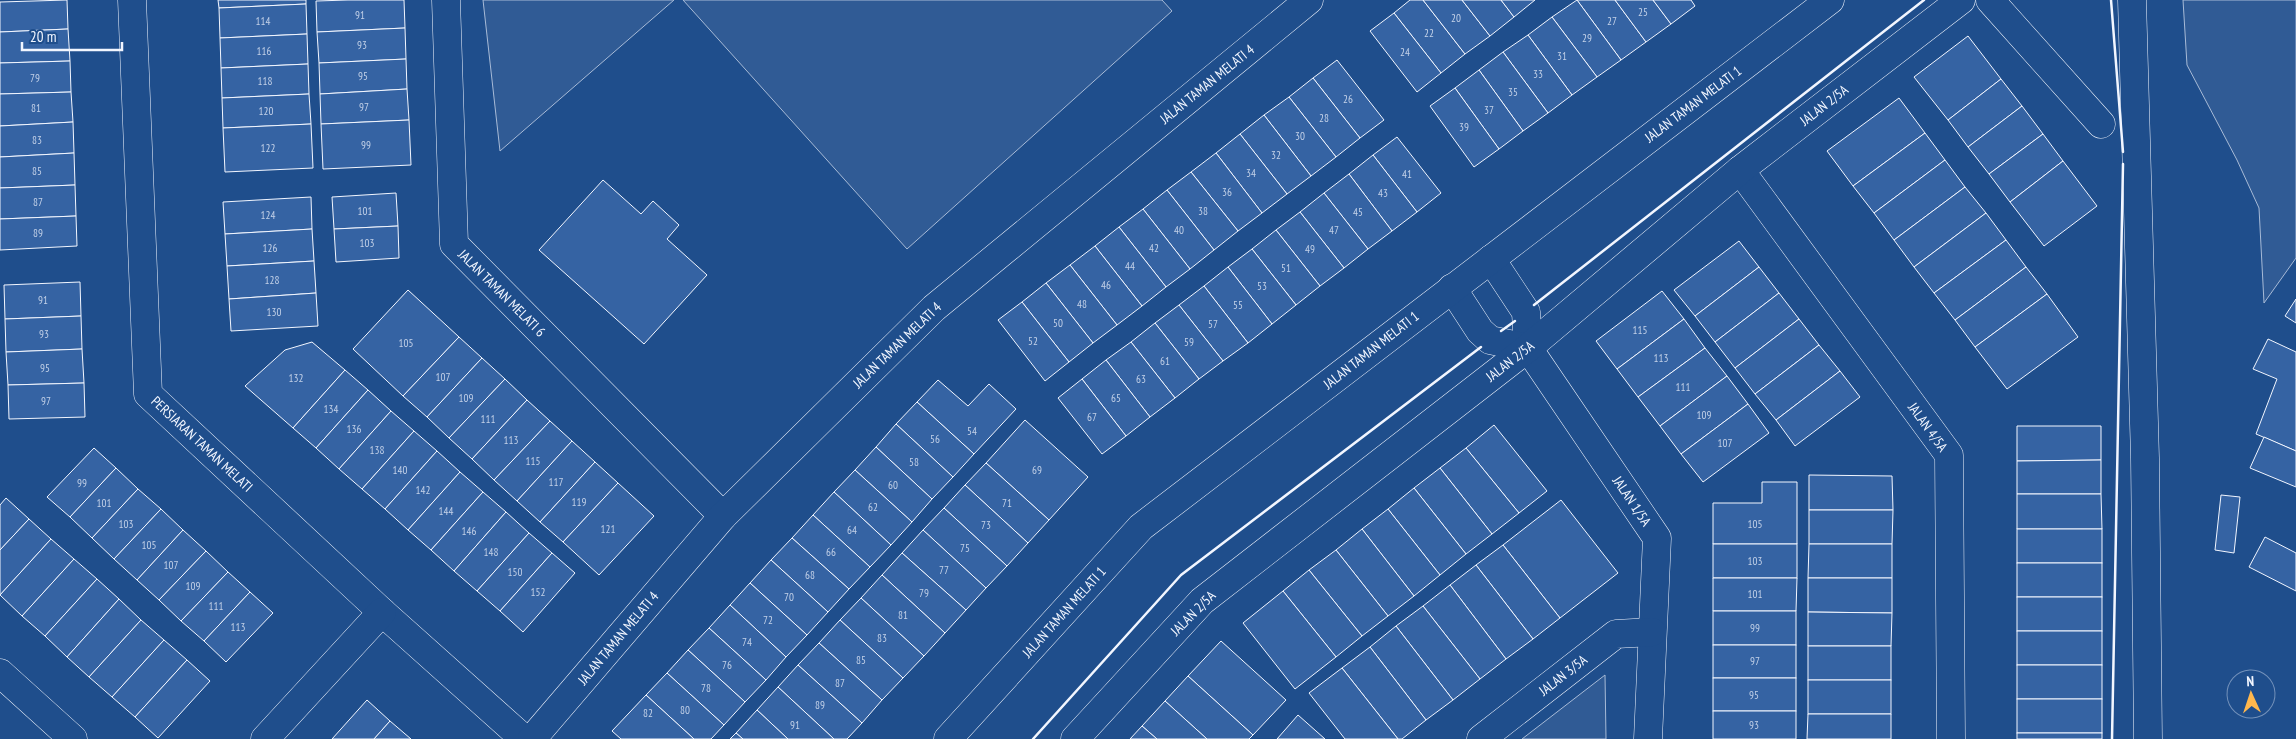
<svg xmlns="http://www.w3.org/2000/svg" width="2296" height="739" font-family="'PT Sans Narrow',sans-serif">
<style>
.built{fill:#305b95;stroke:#a8bbd7}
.building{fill:#3563a3;stroke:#f2f6ff}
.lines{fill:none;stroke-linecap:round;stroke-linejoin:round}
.minor-casing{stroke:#f2f6ff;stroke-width:29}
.minor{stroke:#1f4e8c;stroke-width:28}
.wall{stroke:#f2f6ff;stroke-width:2.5}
.labels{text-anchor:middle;stroke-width:4;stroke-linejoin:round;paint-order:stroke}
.number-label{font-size:11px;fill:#c3d1e8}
.street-label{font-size:14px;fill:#f2f6ff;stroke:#1f4e8c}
</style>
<rect width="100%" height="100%" fill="#1f4e8c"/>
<g class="built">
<path d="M483 0H674L500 151Z"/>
<path d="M683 0H1162L1172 11 907 249Z"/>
<path d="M2183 0H2296V258L2264 303 2259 208 2237 160 2187 65Z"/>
<path d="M1605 675 1606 739H1522Z"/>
</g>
<g class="building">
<path d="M67 0 68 29 0 32V2Z"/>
<path d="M218 0H306V4L219 8Z"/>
<path d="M348 0H404L405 28 317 32 316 1Z"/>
<path d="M1410 0H1423L1465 54 1441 73 1394 13Z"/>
<path d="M1423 0H1462L1490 36 1465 54Z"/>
<path d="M1462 0H1501L1514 17 1490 36Z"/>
<path d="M1501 0H1535L1514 17Z"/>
<path d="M1577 0H1615L1646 42 1621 60Z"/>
<path d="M1577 0 1621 60 1597 77 1552 17Z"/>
<path d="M1615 0H1653L1671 24 1646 42Z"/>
<path d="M1653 0H1691L1695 6 1671 24Z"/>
<path d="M306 4 307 34 220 38 219 8Z"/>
<path d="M1394 13 1441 73 1417 92 1370 31Z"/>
<path d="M1552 17 1597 77 1572 95 1528 35Z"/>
<path d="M405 28 406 59 319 63 317 32Z"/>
<path d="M68 29 70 61 0 63V32Z"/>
<path d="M307 34 308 64 221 68 220 38Z"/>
<path d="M1528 35 1572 95 1548 113 1503 52Z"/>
<path d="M1968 36 2001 79 1948 120 1914 77Z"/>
<path d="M1503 52 1548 113 1523 131 1479 70Z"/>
<path d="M406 59 407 89 320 94 319 63Z"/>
<path d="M1337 60 1384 120 1360 138 1313 78Z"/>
<path d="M70 61 71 92 0 94V63Z"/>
<path d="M308 64 309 94 222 98 221 68Z"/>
<path d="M1479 70 1523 131 1499 149 1455 88Z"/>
<path d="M1313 78 1360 138 1336 157 1289 97Z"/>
<path d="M2001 79 2022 106 1968 147 1948 120Z"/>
<path d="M1455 88 1499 149 1474 167 1430 106Z"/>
<path d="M407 89 409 120 321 124 320 94Z"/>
<path d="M71 92 73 122 0 126V94Z"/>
<path d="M309 94 311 124 223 128 222 98Z"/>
<path d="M1289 97 1336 157 1311 176 1264 115Z"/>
<path d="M1899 98 1925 133 1853 186 1827 151Z"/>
<path d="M2022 106 2043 134 1989 174 1968 147Z"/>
<path d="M1264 115 1311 176 1287 194 1240 134Z"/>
<path d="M409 120 411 165 323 169 321 124Z"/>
<path d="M73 122 74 153 0 157V126Z"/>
<path d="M311 124 313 168 225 172 223 128Z"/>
<path d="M1925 133 1945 160 1874 213 1853 186Z"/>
<path d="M1240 134 1287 194 1262 213 1216 153Z"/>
<path d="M2043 134 2063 161 2010 202 1989 174Z"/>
<path d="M1397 137 1441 193 1417 212 1373 155Z"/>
<path d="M74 153 75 185 0 188V157Z"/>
<path d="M1216 153 1262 213 1238 231 1191 172Z"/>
<path d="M1373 155 1417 212 1392 231 1349 174Z"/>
<path d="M1945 160 1965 187 1894 240 1874 213Z"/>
<path d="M2063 161 2097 206 2044 246 2010 202Z"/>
<path d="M1191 172 1238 231 1214 250 1167 190Z"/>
<path d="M1349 174 1392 231 1368 249 1324 193Z"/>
<path d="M603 180 641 214 653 201 679 225 667 239 707 275 644 344 539 250Z"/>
<path d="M75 185 76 216 0 219V188Z"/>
<path d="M1965 187 1986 213 1914 267 1894 240Z"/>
<path d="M1167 190 1214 250 1190 269 1143 209Z"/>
<path d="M396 193 398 226 334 229 332 197Z"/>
<path d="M1324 193 1368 249 1344 268 1300 212Z"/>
<path d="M311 197 312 229 225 234 223 202Z"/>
<path d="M1143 209 1190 269 1166 287 1119 227Z"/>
<path d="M1300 212 1344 268 1320 286 1276 230Z"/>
<path d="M1986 213 2006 240 1934 293 1914 267Z"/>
<path d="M76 216 77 246 0 250V219Z"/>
<path d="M398 226 399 258 336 262 334 229Z"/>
<path d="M1119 227 1166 287 1142 306 1095 246Z"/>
<path d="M312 229 314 261 227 266 225 234Z"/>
<path d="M1276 230 1320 286 1296 305 1252 249Z"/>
<path d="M2006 240 2026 267 1955 320 1934 293Z"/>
<path d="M1739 241 1759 267 1695 316 1674 290Z"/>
<path d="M1095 246 1142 306 1117 325 1070 265Z"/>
<path d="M1252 249 1296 305 1272 324 1228 267Z"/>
<path d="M314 261 316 293 229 299 227 266Z"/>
<path d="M1070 265 1117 325 1093 343 1046 283Z"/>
<path d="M1228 267 1272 324 1248 343 1204 286Z"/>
<path d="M1759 267 1779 293 1715 342 1695 316Z"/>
<path d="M2026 267 2047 294 1975 347 1955 320Z"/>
<path d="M80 282 81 316 5 319 4 285Z"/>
<path d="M1046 283 1093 343 1069 362 1022 302Z"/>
<path d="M1204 286 1248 343 1223 361 1179 305Z"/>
<path d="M408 290 459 337 403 396 353 349Z"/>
<path d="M1662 291 1684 319 1617 369 1596 341Z"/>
<path d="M316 293 318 326 231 331 229 299Z"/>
<path d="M1779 293 1799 319 1735 368 1715 342Z"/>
<path d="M2047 294 2078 337 2007 389 1975 347Z"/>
<path d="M2296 299V323L2285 316Z"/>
<path d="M1022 302 1069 362 1045 381 998 320Z"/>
<path d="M1179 305 1223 361 1199 379 1155 323Z"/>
<path d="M81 316 82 349 6 352 5 319Z"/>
<path d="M1684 319 1705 348 1638 397 1617 369Z"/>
<path d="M1799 319 1819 345 1755 394 1735 368Z"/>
<path d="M1155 323 1199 379 1175 398 1131 342Z"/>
<path d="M459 337 482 358 427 417 403 396Z"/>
<path d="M2268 339 2296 352V451L2256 434 2277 379 2253 369Z"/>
<path d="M312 342 345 370 293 428 245 386 285 350Z"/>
<path d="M1131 342 1175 398 1150 417 1106 360Z"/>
<path d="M1819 345 1840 371 1776 420 1755 394Z"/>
<path d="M1705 348 1727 376 1660 426 1638 397Z"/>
<path d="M82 349 84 383 8 385 6 352Z"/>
<path d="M482 358 505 379 449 438 427 417Z"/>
<path d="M1106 360 1150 417 1126 436 1082 379Z"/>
<path d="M345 370 368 390 316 448 293 428Z"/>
<path d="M1840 371 1860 397 1795 446 1776 420Z"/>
<path d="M1727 376 1748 404 1681 454 1660 426Z"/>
<path d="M505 379 527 400 472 459 449 438Z"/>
<path d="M1082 379 1126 436 1102 454 1058 398Z"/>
<path d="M938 380 968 406 989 384 1016 409 974 454 917 402Z"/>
<path d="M84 383 85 417 9 419 8 385Z"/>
<path d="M368 390 391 411 339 469 316 448Z"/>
<path d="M527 400 550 421 494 480 472 459Z"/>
<path d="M917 402 974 454 953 477 896 424Z"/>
<path d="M1748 404 1769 433 1703 482 1681 454Z"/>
<path d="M391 411 414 431 362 489 339 469Z"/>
<path d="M1025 420 1088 477 1049 520 986 463Z"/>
<path d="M550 421 572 441 517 501 494 480Z"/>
<path d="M896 424 953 477 932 499 876 447Z"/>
<path d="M1494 425 1547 491 1519 513 1466 448Z"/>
<path d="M2017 426H2101V460L2017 461Z"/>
<path d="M414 431 437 451 385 509 362 489Z"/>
<path d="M2264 437 2296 451V487L2250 468Z"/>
<path d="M572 441 595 462 540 522 517 501Z"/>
<path d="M876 447 932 499 912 522 855 470Z"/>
<path d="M94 448 116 468 70 517 47 497Z"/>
<path d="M1466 448 1519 513 1492 534 1440 468Z"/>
<path d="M437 451 460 472 408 530 385 509Z"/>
<path d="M2101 460V494H2017V461Z"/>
<path d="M595 462 618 483 563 542 540 522Z"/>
<path d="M986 463 1049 520 1028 543 965 485Z"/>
<path d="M116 468 138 489 92 538 70 517Z"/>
<path d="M1440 468 1492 534 1466 554 1414 488Z"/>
<path d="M855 470 912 522 891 545 834 492Z"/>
<path d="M460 472 483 492 431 550 408 530Z"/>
<path d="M1809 475 1892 476 1893 510H1809Z"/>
<path d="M1762 482H1797V544H1713V503H1762Z"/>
<path d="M618 483 654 516 599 575 563 542Z"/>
<path d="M965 485 1028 543 1007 566 944 508Z"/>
<path d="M1414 488 1466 554 1440 575 1388 509Z"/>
<path d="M138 489 161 509 114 559 92 538Z"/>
<path d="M483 492 506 512 454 571 431 550Z"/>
<path d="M834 492 891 545 870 567 813 515Z"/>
<path d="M2017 494H2101L2102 529H2017Z"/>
<path d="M2221 495 2240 497 2234 553 2215 550Z"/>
<path d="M6 498 29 519 0 550V505Z"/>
<path d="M1561 500 1618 573 1560 618 1503 545Z"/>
<path d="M944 508 1007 566 986 588 923 530Z"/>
<path d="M161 509 183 530 137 580 114 559Z"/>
<path d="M1388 509 1440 575 1414 596 1362 529Z"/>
<path d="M1809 510H1893L1892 544H1809Z"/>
<path d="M506 512 529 533 477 591 454 571Z"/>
<path d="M813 515 870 567 849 589 792 538Z"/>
<path d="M29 519 51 539 0 595V550Z"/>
<path d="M1362 529 1414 596 1388 616 1336 550Z"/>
<rect x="2017" y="529" width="85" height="34"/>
<path d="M183 530 206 551 159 600 137 580Z"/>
<path d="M923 530 986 588 966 610 902 553Z"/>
<path d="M529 533 552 553 500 611 477 591Z"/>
<path d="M2265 537 2296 553V591L2249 567Z"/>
<path d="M792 538 849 589 828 612 771 560Z"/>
<path d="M51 539 74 559 22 616 0 595Z"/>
<rect x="1713" y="544" width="84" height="34"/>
<path d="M1809 544H1892V578H1808Z"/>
<path d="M1503 545 1560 618 1533 639 1476 565Z"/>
<path d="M1336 550 1388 616 1362 636 1309 570Z"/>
<path d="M206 551 228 572 181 621 159 600Z"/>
<path d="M552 553 575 573 523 632 500 611Z"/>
<path d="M902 553 966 610 945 633 882 575Z"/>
<path d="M74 559 97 579 45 636 22 616Z"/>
<path d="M771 560 828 612 807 635 750 583Z"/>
<rect x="2017" y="563" width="85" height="34"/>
<path d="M1476 565 1533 639 1506 659 1450 585Z"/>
<path d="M1309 570 1362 636 1336 657 1283 591Z"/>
<path d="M228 572 250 592 204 641 181 621Z"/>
<path d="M882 575 945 633 924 656 861 598Z"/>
<path d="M1713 578H1797L1796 611H1713Z"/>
<path d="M1808 578H1892V613L1808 612Z"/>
<path d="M97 579 119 599 67 657 45 636Z"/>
<path d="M750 583 807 635 786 657 730 605Z"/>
<path d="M1450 585 1506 659 1480 679 1423 606Z"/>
<path d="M1283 591 1336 657 1295 689 1243 623Z"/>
<path d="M250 592 273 613 226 662 204 641Z"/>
<rect x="2017" y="597" width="85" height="34"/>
<path d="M861 598 924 656 903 678 840 620Z"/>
<path d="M119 599 141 620 89 677 67 657Z"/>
<path d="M730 605 786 657 766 680 709 628Z"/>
<path d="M1423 606 1480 679 1453 700 1396 626Z"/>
<rect x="1713" y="611" width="83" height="34"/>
<path d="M1808 612 1892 613 1891 646H1808Z"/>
<path d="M141 620 164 640 112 697 89 677Z"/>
<path d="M840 620 903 678 882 700 819 643Z"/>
<path d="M1396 626 1453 700 1426 720 1370 647Z"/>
<path d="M709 628 766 680 745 702 688 650Z"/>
<rect x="2017" y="631" width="85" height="34"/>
<path d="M164 640 187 660 135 717 112 697Z"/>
<path d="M1221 641 1286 700 1253 735 1188 676Z"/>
<path d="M819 643 882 700 862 723 798 665Z"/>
<rect x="1713" y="645" width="83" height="33"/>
<rect x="1808" y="646" width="83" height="34"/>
<path d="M1370 647 1426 720 1402 739H1398L1342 668Z"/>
<path d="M688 650 745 702 724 725 667 673Z"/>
<path d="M187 660 210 681 158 738 135 717Z"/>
<path d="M798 665 862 723 847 739H834L778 687Z"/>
<rect x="2017" y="665" width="85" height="34"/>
<path d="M1342 668 1398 739H1345L1309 693Z"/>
<path d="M667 673 724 725 711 739H694L646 695Z"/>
<path d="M1188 676 1253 735 1249 739H1207L1165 701Z"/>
<rect x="1713" y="678" width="83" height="33"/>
<rect x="1808" y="680" width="83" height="34"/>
<path d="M778 687 834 739H788L757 710Z"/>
<path d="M646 695 694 739H621L612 731Z"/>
<rect x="2017" y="699" width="85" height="34"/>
<path d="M367 700 390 721 374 739H332Z"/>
<path d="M1165 701 1207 739H1157L1142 726Z"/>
<path d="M757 710 788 739H743L736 733Z"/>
<rect x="1713" y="711" width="83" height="28"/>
<path d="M1808 714H1891V739H1807Z"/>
<path d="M1298 715 1325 739H1277Z"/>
<path d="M390 721 411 739H374Z"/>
<path d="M1142 726 1157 739H1130Z"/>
<path d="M736 733 743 739H730Z"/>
<rect x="2017" y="733" width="85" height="6"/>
</g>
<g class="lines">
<g class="minor-casing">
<g id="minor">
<path d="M132 0 148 394 382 612 524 739"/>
<path d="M446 0 454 244 723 516"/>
<path d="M1990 0 2101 124"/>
<path d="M2132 0 2145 458 2148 739"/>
<path d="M1740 170 1949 455 1951 739"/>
<path d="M1491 259 1526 312 1528 348 1657 538 1648 739"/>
<path d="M1452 288 1480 331 1490 340 1528 348"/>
<path d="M0 673 73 739"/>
<path d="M265 739 382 612"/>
<path d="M532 739 723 516 934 308 1309 0"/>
<path d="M948 739 1141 527 1830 0"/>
<path d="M1075 739 1202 601 1528 348 1740 170 1961 0"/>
<path d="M1481 739 1616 634 1652 632"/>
</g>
</g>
<use href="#minor" class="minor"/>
<g class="wall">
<path d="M2111 0 2123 152"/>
<path d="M1534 305 1924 0"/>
<path d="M1501 331 1515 321"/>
<path d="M1033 739 1181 575 1481 347"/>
<path d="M2112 739 2123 164"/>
</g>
</g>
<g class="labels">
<g class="number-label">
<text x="1643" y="16">25</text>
<text x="360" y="19">91</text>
<text x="1456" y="22">20</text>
<text x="263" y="25">114</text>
<text x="1612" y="25">27</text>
<text x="1429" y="37">22</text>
<text x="1587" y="42">29</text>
<text x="362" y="49">93</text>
<text x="264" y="55">116</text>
<text x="1405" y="56">24</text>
<text x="1562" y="60">31</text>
<text x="1538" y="78">33</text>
<text x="363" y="80">95</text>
<text x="35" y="82">79</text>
<text x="265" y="85">118</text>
<text x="1513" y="96">35</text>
<text x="1348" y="103">26</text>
<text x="364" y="111">97</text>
<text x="36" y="112">81</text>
<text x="1489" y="114">37</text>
<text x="266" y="115">120</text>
<text x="1324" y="122">28</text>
<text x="1464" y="131">39</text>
<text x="1300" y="140">30</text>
<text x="37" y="144">83</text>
<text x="366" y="149">99</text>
<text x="268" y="152">122</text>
<text x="1276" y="159">32</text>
<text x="37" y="175">85</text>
<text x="1251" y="177">34</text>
<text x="1407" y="178">41</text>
<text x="1227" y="196">36</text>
<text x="1383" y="197">43</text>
<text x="38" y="206">87</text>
<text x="365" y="215">101</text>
<text x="1203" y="215">38</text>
<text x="1358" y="216">45</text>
<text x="268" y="219">124</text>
<text x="1179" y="234">40</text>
<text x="1334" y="234">47</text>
<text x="38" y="237">89</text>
<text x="367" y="247">103</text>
<text x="270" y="252">126</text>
<text x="1154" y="252">42</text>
<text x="1310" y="253">49</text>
<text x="1130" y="270">44</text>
<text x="1286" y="272">51</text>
<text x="272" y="284">128</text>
<text x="1106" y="289">46</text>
<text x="1262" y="290">53</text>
<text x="43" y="304">91</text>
<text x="1082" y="308">48</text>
<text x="1238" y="309">55</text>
<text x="274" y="316">130</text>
<text x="1058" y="327">50</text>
<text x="1213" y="328">57</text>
<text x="1640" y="334">115</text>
<text x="44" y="338">93</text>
<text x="1033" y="345">52</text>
<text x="1189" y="346">59</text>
<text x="406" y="347">105</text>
<text x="1661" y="362">113</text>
<text x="1165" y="365">61</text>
<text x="45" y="372">95</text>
<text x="443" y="381">107</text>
<text x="296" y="382">132</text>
<text x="1141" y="383">63</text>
<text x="1683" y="391">111</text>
<text x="466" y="402">109</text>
<text x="1116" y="402">65</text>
<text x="46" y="405">97</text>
<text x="331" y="413">134</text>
<text x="1704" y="419">109</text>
<text x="1092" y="421">67</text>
<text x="488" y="423">111</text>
<text x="354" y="433">136</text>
<text x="972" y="435">54</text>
<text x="935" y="443">56</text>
<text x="511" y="444">113</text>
<text x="1725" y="447">107</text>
<text x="377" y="454">138</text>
<text x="533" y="465">115</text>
<text x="914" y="466">58</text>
<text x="400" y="474">140</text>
<text x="1037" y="474">69</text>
<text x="556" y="486">117</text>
<text x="82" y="487">99</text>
<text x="893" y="489">60</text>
<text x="423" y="494">142</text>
<text x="579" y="506">119</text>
<text x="104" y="507">101</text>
<text x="1007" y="507">71</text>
<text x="873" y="511">62</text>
<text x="446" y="515">144</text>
<text x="126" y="528">103</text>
<text x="1755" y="528">105</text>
<text x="986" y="529">73</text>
<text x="608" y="533">121</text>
<text x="852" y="534">64</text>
<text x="469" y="535">146</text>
<text x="149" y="549">105</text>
<text x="965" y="552">75</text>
<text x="491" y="556">148</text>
<text x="831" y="556">66</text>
<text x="1755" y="565">103</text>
<text x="171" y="569">107</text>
<text x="944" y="574">77</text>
<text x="515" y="576">150</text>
<text x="810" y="579">68</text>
<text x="193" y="590">109</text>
<text x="538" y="596">152</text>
<text x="924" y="597">79</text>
<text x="1755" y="598">101</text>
<text x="789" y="601">70</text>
<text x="216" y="610">111</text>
<text x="903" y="619">81</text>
<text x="768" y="624">72</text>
<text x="238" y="631">113</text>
<text x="1755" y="632">99</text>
<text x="882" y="642">83</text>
<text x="747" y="646">74</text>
<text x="861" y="664">85</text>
<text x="1755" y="665">97</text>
<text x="727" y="669">76</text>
<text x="840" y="687">87</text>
<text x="706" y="692">78</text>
<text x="1754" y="699">95</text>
<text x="820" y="709">89</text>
<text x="685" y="714">80</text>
<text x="648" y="717">82</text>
<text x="795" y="729">91</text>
<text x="1754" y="729">93</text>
</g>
<g class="street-label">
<text transform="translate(1207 84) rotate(-39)" y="5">JALAN TAMAN MELATI 4</text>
<text transform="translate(1693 104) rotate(-37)" y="5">JALAN TAMAN MELATI 1</text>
<text transform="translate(1824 105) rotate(-38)" y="5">JALAN 2/5A</text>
<text transform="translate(502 293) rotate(45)" y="5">JALAN TAMAN MELATI 6</text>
<text transform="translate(897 345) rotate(-44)" y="5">JALAN TAMAN MELATI 4</text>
<text transform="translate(1371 350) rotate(-38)" y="5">JALAN TAMAN MELATI 1</text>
<text transform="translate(1510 361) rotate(-38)" y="5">JALAN 2/5A</text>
<text transform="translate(1928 427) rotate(54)" y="5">JALAN 4/5A</text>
<text transform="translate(202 444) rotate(43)" y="5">PERSIARAN TAMAN MELATI</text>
<text transform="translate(1632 501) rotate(56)" y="5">JALAN 1/5A</text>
<text transform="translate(1064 612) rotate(-48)" y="5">JALAN TAMAN MELATI 1</text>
<text transform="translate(1193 613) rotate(-45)" y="5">JALAN 2/5A</text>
<text transform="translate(618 638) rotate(-50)" y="5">JALAN TAMAN MELATI 4</text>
<text transform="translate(1563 675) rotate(-38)" y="5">JALAN 3/5A</text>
</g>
</g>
<g transform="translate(2251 694) rotate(357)"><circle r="24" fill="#1f4e8c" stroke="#7391ba"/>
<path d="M0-4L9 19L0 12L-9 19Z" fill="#ffb74d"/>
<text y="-8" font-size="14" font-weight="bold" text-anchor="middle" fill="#f2f6ff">N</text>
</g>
<path d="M22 42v8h100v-8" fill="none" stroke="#f2f6ff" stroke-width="2.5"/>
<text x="30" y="42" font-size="15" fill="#f2f6ff" stroke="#1f4e8c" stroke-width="4" paint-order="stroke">20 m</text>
</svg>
